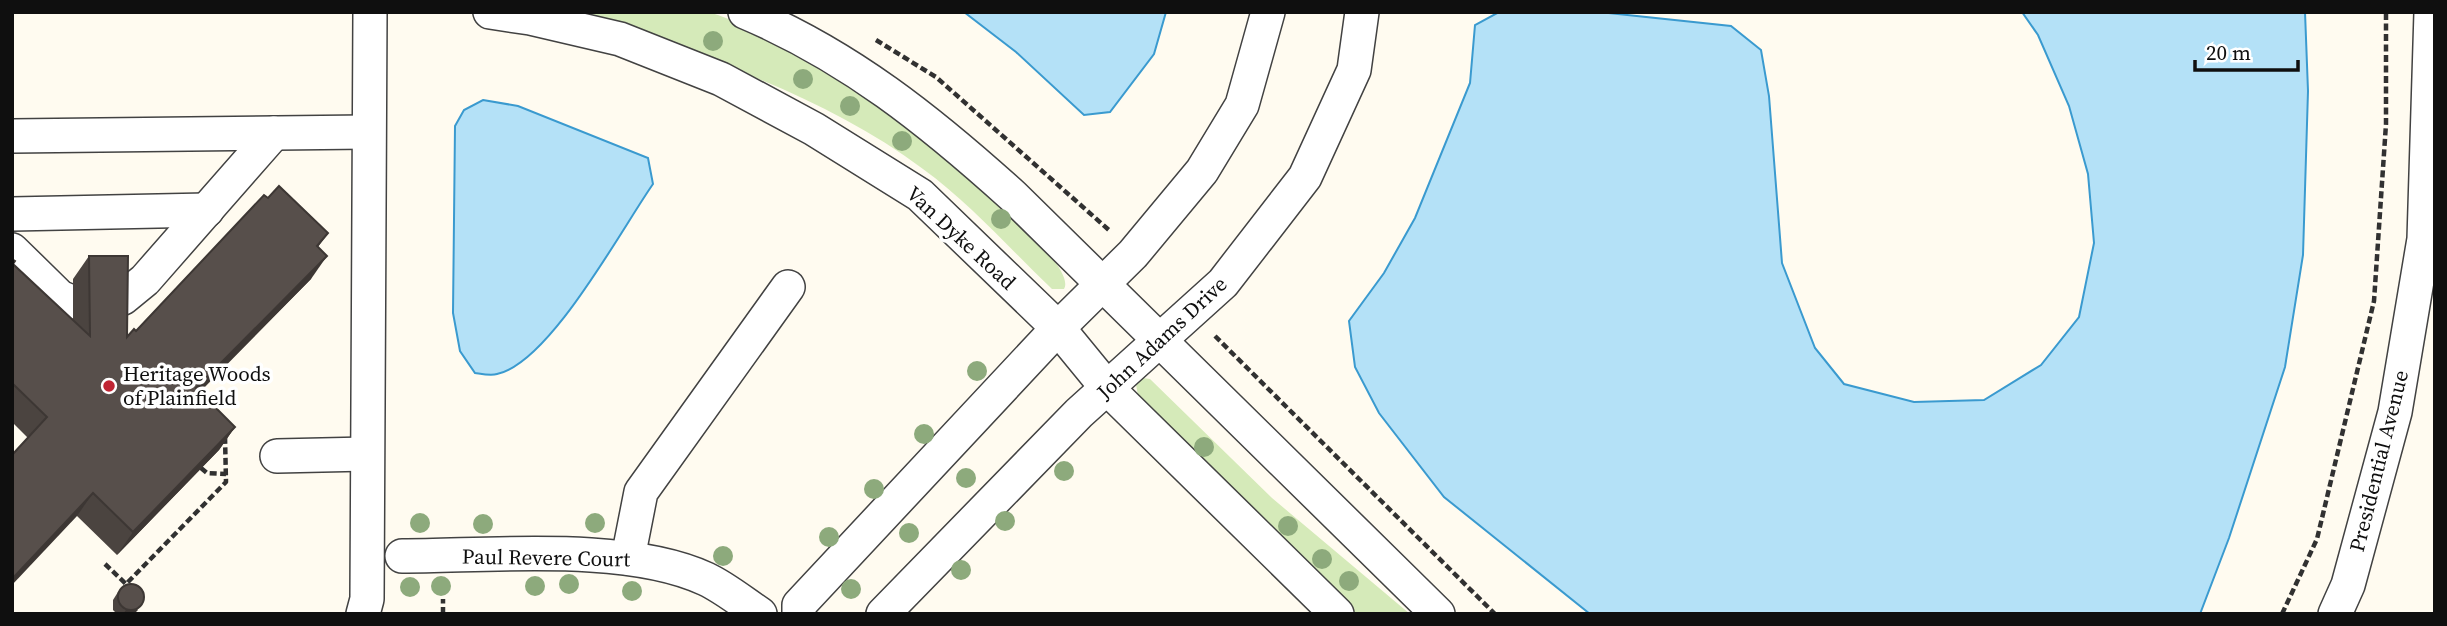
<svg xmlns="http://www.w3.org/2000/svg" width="2447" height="626" font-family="'Source Serif 4',serif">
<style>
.green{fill:#d5eab9}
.water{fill:#b4e1f7;stroke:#3a9acf;stroke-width:2}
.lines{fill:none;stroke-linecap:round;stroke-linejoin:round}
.minor-casing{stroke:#424242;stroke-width:36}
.path{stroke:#313131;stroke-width:4.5;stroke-dasharray:7 3.5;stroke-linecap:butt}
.minor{stroke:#fff;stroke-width:33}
.tree{fill:#8daa7c}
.wall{fill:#4b4440}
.shaded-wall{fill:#3d3734}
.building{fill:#574f4b;stroke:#3d3734;stroke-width:2}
.poi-dot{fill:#c02533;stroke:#fff;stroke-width:2.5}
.labels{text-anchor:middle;stroke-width:7;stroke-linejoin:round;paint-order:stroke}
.street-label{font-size:21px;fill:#0f0f0f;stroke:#fff}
.poi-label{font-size:21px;fill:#0f0f0f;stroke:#fff;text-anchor:start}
</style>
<rect width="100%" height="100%" fill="#fffbf0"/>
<g class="green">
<path d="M574 12C606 12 638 12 670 12 682 12 696 10 707 12 741 19 819 65 850 85 882 105 1083 258 1064 289H1052C1010 249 970 203 923 169 820 92 694 54 574 12Z"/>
<path d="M1143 378 1150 379 1272 498 1410 614H1356L1138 396 1136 384Z"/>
</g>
<g class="water">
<path d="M964 12H1166L1154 54 1110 112 1084 115 1016 52Z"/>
<path d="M1499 12H1599L1731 26 1761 50 1769 96 1782 263 1815 348 1844 384 1914 402 1984 400 2041 365 2079 317 2094 243 2088 174 2069 106 2038 35 2022 12H2305L2308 91 2303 255 2285 367 2229 538 2200 614H1590L1444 497 1379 413 1355 367 1349 321 1384 273 1415 218 1470 83 1475 25Z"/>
<path d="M483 100 518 106 648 158 653 184C622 228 550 363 497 374 491 376 482 374 475 373L460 351 453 313 455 126 464 110Z"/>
</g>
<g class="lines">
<g class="minor-casing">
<g id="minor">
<path d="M490 12 530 18 620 39 721 79 814 129 920 195 1058 328 1108 389 1337 614"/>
<path d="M745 12C849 56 930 121 1013 196L1438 614"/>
<path d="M12 136 367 132"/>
<path d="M12 214 207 210"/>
<path d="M12 250 60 297 72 302"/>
<path d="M112 302 123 298 145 280 274 133"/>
<path d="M277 456 367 454"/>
<path d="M402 556C490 556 627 542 706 579 725 588 742 602 760 614"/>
<path d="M628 558 641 492 788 287"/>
<path d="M363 614 367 599 370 12"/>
<path d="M799 614V605L1058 328 1133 254 1202 171 1242 105 1268 12"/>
<path d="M883 614 1079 413 1223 283 1305 177 1354 70 1362 12"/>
<path d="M2335 614 2348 585 2395 412 2424 239 2431 12"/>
</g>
</g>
<g class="path">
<path d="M876 40 936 77 1110 231"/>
<path d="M1215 336 1495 614"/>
<path d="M201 468 207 473 226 474"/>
<path d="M105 564 126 584 226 482 225 436"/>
<path d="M443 614V599"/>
<path d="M2282 614 2317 539 2374 301 2386 124V12"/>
</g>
<use href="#minor" class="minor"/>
</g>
<g class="tree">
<circle cx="713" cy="41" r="10"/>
<circle cx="803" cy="79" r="10"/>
<circle cx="850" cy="106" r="10"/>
<circle cx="902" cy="141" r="10"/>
<circle cx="1001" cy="219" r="10"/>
<circle cx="977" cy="371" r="10"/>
<circle cx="924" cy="434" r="10"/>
<circle cx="1204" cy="447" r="10"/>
<circle cx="1064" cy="471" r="10"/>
<circle cx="966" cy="478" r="10"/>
<circle cx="874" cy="489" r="10"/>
<circle cx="1005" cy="521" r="10"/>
<circle cx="420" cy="523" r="10"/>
<circle cx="595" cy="523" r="10"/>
<circle cx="483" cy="524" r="10"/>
<circle cx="1288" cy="526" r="10"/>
<circle cx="909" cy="533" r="10"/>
<circle cx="829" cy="537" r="10"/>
<circle cx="723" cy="556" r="10"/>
<circle cx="1322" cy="559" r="10"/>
<circle cx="961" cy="570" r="10"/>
<circle cx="1349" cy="581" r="10"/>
<circle cx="569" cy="584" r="10"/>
<circle cx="441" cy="586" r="10"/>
<circle cx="535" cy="586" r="10"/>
<circle cx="410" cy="587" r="10"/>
<circle cx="851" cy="589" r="10"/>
<circle cx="632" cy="591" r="10"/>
</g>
<g class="wall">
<path d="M268 198 328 233 318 247 311 279 200 392 235 427 219 450 117 555 77 516 28 438 12 422V259L13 264 73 320V279L89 256 127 337 136 331Z"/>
<path d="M118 592 138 610 134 614H117L113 610V600Z"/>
</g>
<g class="shaded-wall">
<path d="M327 256 311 279 180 411 196 388Z"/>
<path d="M235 427 219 450 117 555 133 532Z"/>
<path d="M93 493 77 516 12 585V579Z"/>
<path d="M143 602 134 614H123L126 610Z"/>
</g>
<g class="building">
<path d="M279 186 328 233 317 246 327 256 196 388 235 427 133 532 93 493 12 579V455L47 417 12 383V259L15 261 13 264 90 336 89 256H128L127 337 134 329 136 331 264 195 268 198Z"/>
<circle cx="131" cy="597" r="13"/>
</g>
<circle class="poi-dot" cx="109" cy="386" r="7"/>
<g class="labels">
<g class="street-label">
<text transform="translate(961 238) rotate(43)" y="7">Van Dyke Road</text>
<text transform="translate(1162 338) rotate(-43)" y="7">John Adams Drive</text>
<text transform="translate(2379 461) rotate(-76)" y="7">Presidential Avenue</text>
<text transform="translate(546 558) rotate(1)" y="7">Paul Revere Court</text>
</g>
<g class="poi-label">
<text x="123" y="381">Heritage Woods<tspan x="123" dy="24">of Plainfield</tspan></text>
</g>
</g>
<rect width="2447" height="626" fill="none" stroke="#0f0f0f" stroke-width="28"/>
<path d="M2195 60v10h103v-10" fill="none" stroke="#0f0f0f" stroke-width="3.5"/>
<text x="2206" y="60" font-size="21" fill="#0f0f0f" stroke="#ffffff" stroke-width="5" paint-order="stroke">20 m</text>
</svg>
